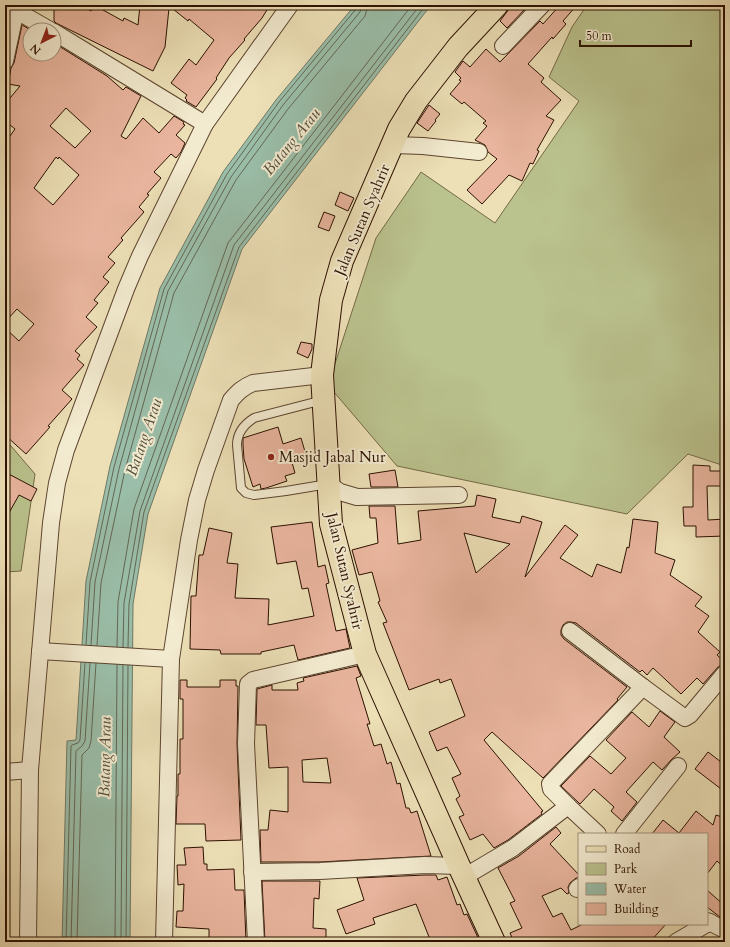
<svg xmlns="http://www.w3.org/2000/svg" width="730" height="947" font-family="Cardo,serif">
<style>
.green{fill:#bac28d;stroke:#736946}
.water{fill:#9abea9;stroke:#6e7865}
.lines{fill:none;stroke-linecap:round;stroke-linejoin:round}
.shore{stroke:#636754;stroke-width:1}
.building{fill:#e9b59e;stroke:#2c1000;fill-rule:evenodd}
.lane-casing{stroke:#5c442e;stroke-width:10}
.street-casing{stroke:#5c442e;stroke-width:18}
.primary-casing{stroke:#2c1000;stroke-width:24}
.lane{stroke:#f3ebd0;stroke-width:8}
.street{stroke:#f3ebd0;stroke-width:16}
.primary{stroke:#ede0b7;stroke-width:22}
.poi-dot{fill:#8f2418;stroke:#f3ebd0;stroke-width:1.5}
.labels{text-anchor:middle;stroke-width:4;stroke-linejoin:round;paint-order:stroke}
.street-label{font-size:15px;fill:#2c1000;stroke:#f3ebd0}
.poi-label{font-size:15px;fill:#2c1000;stroke:#f3ebd0;text-anchor:start}
.water-label{font-size:16px;font-style:italic;fill:#524d3b;stroke:#f3ebd0}
</style>
<rect width="100%" height="100%" fill="#ede0b7"/>
<filter id="stains"><feTurbulence type="fractalNoise" baseFrequency=".005" numOctaves="4"/><feColorMatrix values="0 0 0 0 .2 0 0 0 0 .09 0 0 0 0 .02 0 0 0 .5 -.17"/></filter>
<radialGradient id="worn" r=".72"><stop offset=".6" stop-color="#630" stop-opacity="0"/><stop offset="1" stop-color="#630" stop-opacity=".3"/></radialGradient>
<g class="green">
<path d="M587 5H725V466L688 454 627 514 397 466 328 385 376 238 421 172 495 223 579 101 549 77 572 27Z"/>
<path d="M5 439 35 474 21 571 5 572Z"/>
</g>
<path class="water" d="M355 5H431L242 249 148 514 133 604 130 942H62L67 741 76 740 86 581 110 466 160 288 223 172 276 100Z"/>
<g class="lines">
<g class="shore">
<path d="M86 645 90 582 114 467 164 289 227 174 279 102 356 9 357 5"/>
<path d="M91 645 95 582 119 469 168 291 231 177 283 105 360 12 362 5"/>
<path d="M97 645 101 583 125 470 174 293 236 180 288 109 365 16 368 5"/>
<path d="M117 647 118 602 134 509 228 243 412 5"/>
<path d="M123 647 124 603 140 511 234 245 420 5"/>
<path d="M128 647 129 604 144 512 239 247 426 5"/>
<path d="M66 942 71 746 72 745 78 743 80 740 85 663"/>
<path d="M71 942 76 751 82 746 85 741 90 663"/>
<path d="M77 942 82 755 89 748 91 741 96 663"/>
<path d="M115 942 117 665"/>
<path d="M121 942 123 665"/>
<path d="M126 942 128 665"/>
</g>
</g>
<g class="building">
<path d="M54 5H81L91 11 94 5 123 21 124 18 138 25 140 5 169 8 165 47 153 71 56 23 54 21Z"/>
<path d="M168 5H270L262 18 244 39 245 40 229 58 216 78 217 79 196 107 186 101 187 100 185 98 187 95 171 83 189 59 196 65 214 40 189 19 188 21Z"/>
<path d="M512 5H521L525 9 507 28 500 21Z"/>
<path d="M560 5H577L563 21 566 24 553 39 552 37 528 64 544 78 541 82 561 100 546 116 554 120 537 150 539 151 533 164 530 163 522 181 509 175 482 204 467 190 497 159 488 152 485 145 475 140 487 126 483 123 486 121 464 102 462 104 450 94 461 81 459 80 461 78 455 72 463 61 470 67 486 49 500 62 540 21 543 24Z"/>
<path d="M22 25 31 30 30 54H54V43L107 76 123 90 126 87 141 96 121 136 126 139 143 118 159 133 174 116 184 122 183 124 185 125 176 135 185 143 181 152 176 158 171 154 154 172 161 178 147 194 149 195 139 207 144 212 121 238 123 240 108 257 115 263 103 277 109 282 94 300 98 303 86 317 97 327 75 351 80 355 77 359 84 365 62 390 72 399 48 426 50 427 26 454 5 435V328L19 341 34 324 17 309 5 322V143L15 129 5 121V104L20 86 8 84 11 68 14 63ZM66 108 91 131 75 148 50 126ZM56 157 58 159 59 157 79 175 53 205 34 188Z"/>
<path d="M429 105 440 114 435 120 436 121 428 131 417 123Z"/>
<path d="M340 192 354 198 348 211 335 205Z"/>
<path d="M324 212 335 216 329 231 318 227Z"/>
<path d="M301 342 312 344V349L308 358 297 353Z"/>
<path d="M278 427 283 444 301 438 306 455 291 459 295 473 285 476 287 481 266 488 261 489 260 484 253 487 244 459 243 445V438Z"/>
<path d="M693 465 710 466V471H725V486H707L708 520 725 519V536L696 537V526H684L683 507H693Z"/>
<path d="M395 470 398 487H371L369 474Z"/>
<path d="M5 472 37 489 31 501 19 495 5 520Z"/>
<path d="M477 495 496 499 492 517 520 523 522 516 542 522 525 577 565 525 578 535 560 558 592 577 597 564 621 573 627 547 629 548 633 519 658 522 655 553 675 560 670 575 702 597 695 606 709 616 698 632 720 652 717 655 725 662V664L718 667 703 684 697 678 681 694 653 668 647 675 642 670 640 672 576 623 571 622H567L563 625 561 630V635L564 639 627 687 617 699 618 700 543 778 492 732 484 740 543 811 541 812 542 814 508 840 494 848 483 834 470 840 459 817 464 815 456 799 460 796 452 778 461 774 447 747 437 751 429 732 465 716 451 679 440 683 439 679 409 690 383 623 387 622 378 602 380 601 372 572 359 575 352 550 378 543 376 518H370L369 506H395L398 544 421 540 418 511 475 506ZM464 533 510 544 476 573Z"/>
<path d="M312 522 318 567 325 565 329 583 326 584 336 631 346 629 350 648 298 660 294 645 261 652V654H221L220 650 190 649 191 596H196L199 555H203L209 528 232 533 227 563 238 564 235 598 269 599 268 625 314 616 308 588 302 589 296 561 277 564 271 527Z"/>
<path d="M357 666 361 676 356 678 370 724H367L374 746 381 744 387 764 391 762 397 784 400 783 406 808H409L411 813 417 811 431 856 320 862H261L260 830H268L270 810 288 812V767L269 768 266 725H256L257 689 272 685V690H298L297 683 304 681 303 678ZM327 758 331 783 303 782 302 760Z"/>
<path d="M180 680H187V687H220V680H236V686H238L237 744 241 840 206 841 205 824H176L177 796H178V774H180V739H183V699H180Z"/>
<path d="M660 711 675 722 664 737 680 752 671 760 662 770 653 762 626 792 637 802 622 821 611 811 614 807 594 789 580 804 561 786 590 756 611 774 626 758 606 740 632 712 649 727Z"/>
<path d="M708 752 725 765V792L695 769Z"/>
<path d="M696 811 713 825 716 815 725 818V868L717 861 707 874V834H652L663 820 679 833Z"/>
<path d="M556 827 561 833 550 844 579 875V878H576L570 883 568 887 569 893 567 894 561 888 542 896 553 917 562 913 571 930 583 924H666L650 942H514L510 933 522 928 510 903 515 901 498 868 519 856Z"/>
<path d="M203 847 204 864H207V870L234 869 235 890H244L246 942H209V929L176 927 177 911H183L184 884 178 885 177 865H186L184 848Z"/>
<path d="M425 875H436L438 880 447 877 457 905 460 904 464 915 467 914 480 942H431L416 904 373 918 375 924 346 934 337 910 364 900 357 878Z"/>
<path d="M262 881H320L319 899 314 898 313 928 326 929V942H265Z"/>
<path d="M707 890 725 906V911L720 917 707 907Z"/>
</g>
<g class="lines">
<g class="lane-casing">
<path id="lane" d="M323 400 254 418C243 425 237 433 237 445L241 488 246 493 254 495 286 491 328 484"/>
</g>
<g class="street-casing">
<g id="street">
<path d="M7 8 15 10 50 30"/>
<path d="M54 32 205 124"/>
<path d="M503 46 542 5"/>
<path d="M5 61 17 5"/>
<path d="M394 145 423 146 479 152"/>
<path d="M328 484 340 492 357 497 459 495"/>
<path d="M570 631 643 687"/>
<path d="M40 651 171 659"/>
<path d="M5 772 30 770"/>
<path d="M568 806 551 789 550 784 643 687 685 718 690 715 725 673"/>
<path d="M624 834 678 766"/>
<path d="M252 872 320 871 425 865 459 866"/>
<path d="M464 877 513 848 568 806 598 834"/>
<path d="M577 889 579 887"/>
<path d="M707 921 725 930"/>
<path d="M28 942 30 770 51 523 57 483 66 450 126 289 140 256 205 124 290 5"/>
<path d="M164 942 171 659 189 540 197 500 206 470 231 400C238 392 243 387 253 383L322 375"/>
<path d="M256 942 246 744 248 684 253 680 365 654"/>
<path d="M676 942 710 922"/>
</g>
</g>
<g class="primary-casing">
<path id="primary" d="M494 942 459 866 365 654 331 524 322 375 331 300 342 261 399 129 416 101 458 47 497 5"/>
</g>
<use href="#lane" class="lane"/>
<use href="#street" class="street"/>
<use href="#primary" class="primary"/>
</g>
<circle class="poi-dot" cx="271" cy="457" r="4"/>
<g class="labels">
<g class="street-label">
<text transform="translate(362 220) rotate(-67)" y="5">Jalan Sutan Syahrir</text>
<text transform="translate(345 571) rotate(77)" y="5">Jalan Sutan Syahrir</text>
</g>
<g class="poi-label">
<text x="279" y="462">Masjid Jabal Nur</text>
</g>
<g class="water-label">
<text transform="translate(291 141) rotate(-51)" y="6">Batang Arau</text>
<text transform="translate(143 437) rotate(-71)" y="6">Batang Arau</text>
<text transform="translate(104 757) rotate(-89)" y="6">Batang Arau</text>
</g>
</g>
<rect width="730" height="947" fill="none" stroke="#ede0b7" stroke-width="20"/>
<rect x="6" y="6" width="718" height="935" fill="none" stroke="#2c1000" stroke-width="2"/>
<rect x="10" y="10" width="710" height="927" fill="none" stroke="#2c1000"/>
<rect x="578" y="833" width="130" height="92" fill="#f3ebd0" stroke="#a3937d"/>
<rect x="586" y="846" width="20" height="6" fill="#ede0b7" stroke="#a3937d"/>
<text x="614" y="853" font-size="12" fill="#2c1000">Road</text>
<rect x="586" y="863" width="20" height="12" fill="#bac28d" stroke="#a3937d"/>
<text x="614" y="873" font-size="12" fill="#2c1000">Park</text>
<rect x="586" y="883" width="20" height="12" fill="#9abea9" stroke="#a3937d"/>
<text x="614" y="893" font-size="12" fill="#2c1000">Water</text>
<rect x="586" y="903" width="20" height="12" fill="#e9b59e" stroke="#a3937d"/>
<text x="614" y="913" font-size="12" fill="#2c1000">Building</text>
<g transform="translate(42 42) rotate(222)"><circle r="19" fill="#f3ebd0" stroke="#a3937d"/>
<path d="M0-3L7 15L0 10L-7 15Z" fill="#8f2418"/>
<text y="-6" font-size="11" font-weight="bold" text-anchor="middle" fill="#2c1000">N</text>
</g>
<path d="M580 40v6h111v-6" fill="none" stroke="#2c1000" stroke-width="2"/>
<text x="586" y="40" font-size="12" fill="#2c1000" stroke="#f3ebd0" stroke-width="3" paint-order="stroke">50 m</text>
<rect width="100%" height="100%" filter="url(#stains)"/>
<rect width="100%" height="100%" fill="url(#worn)"/>
</svg>
